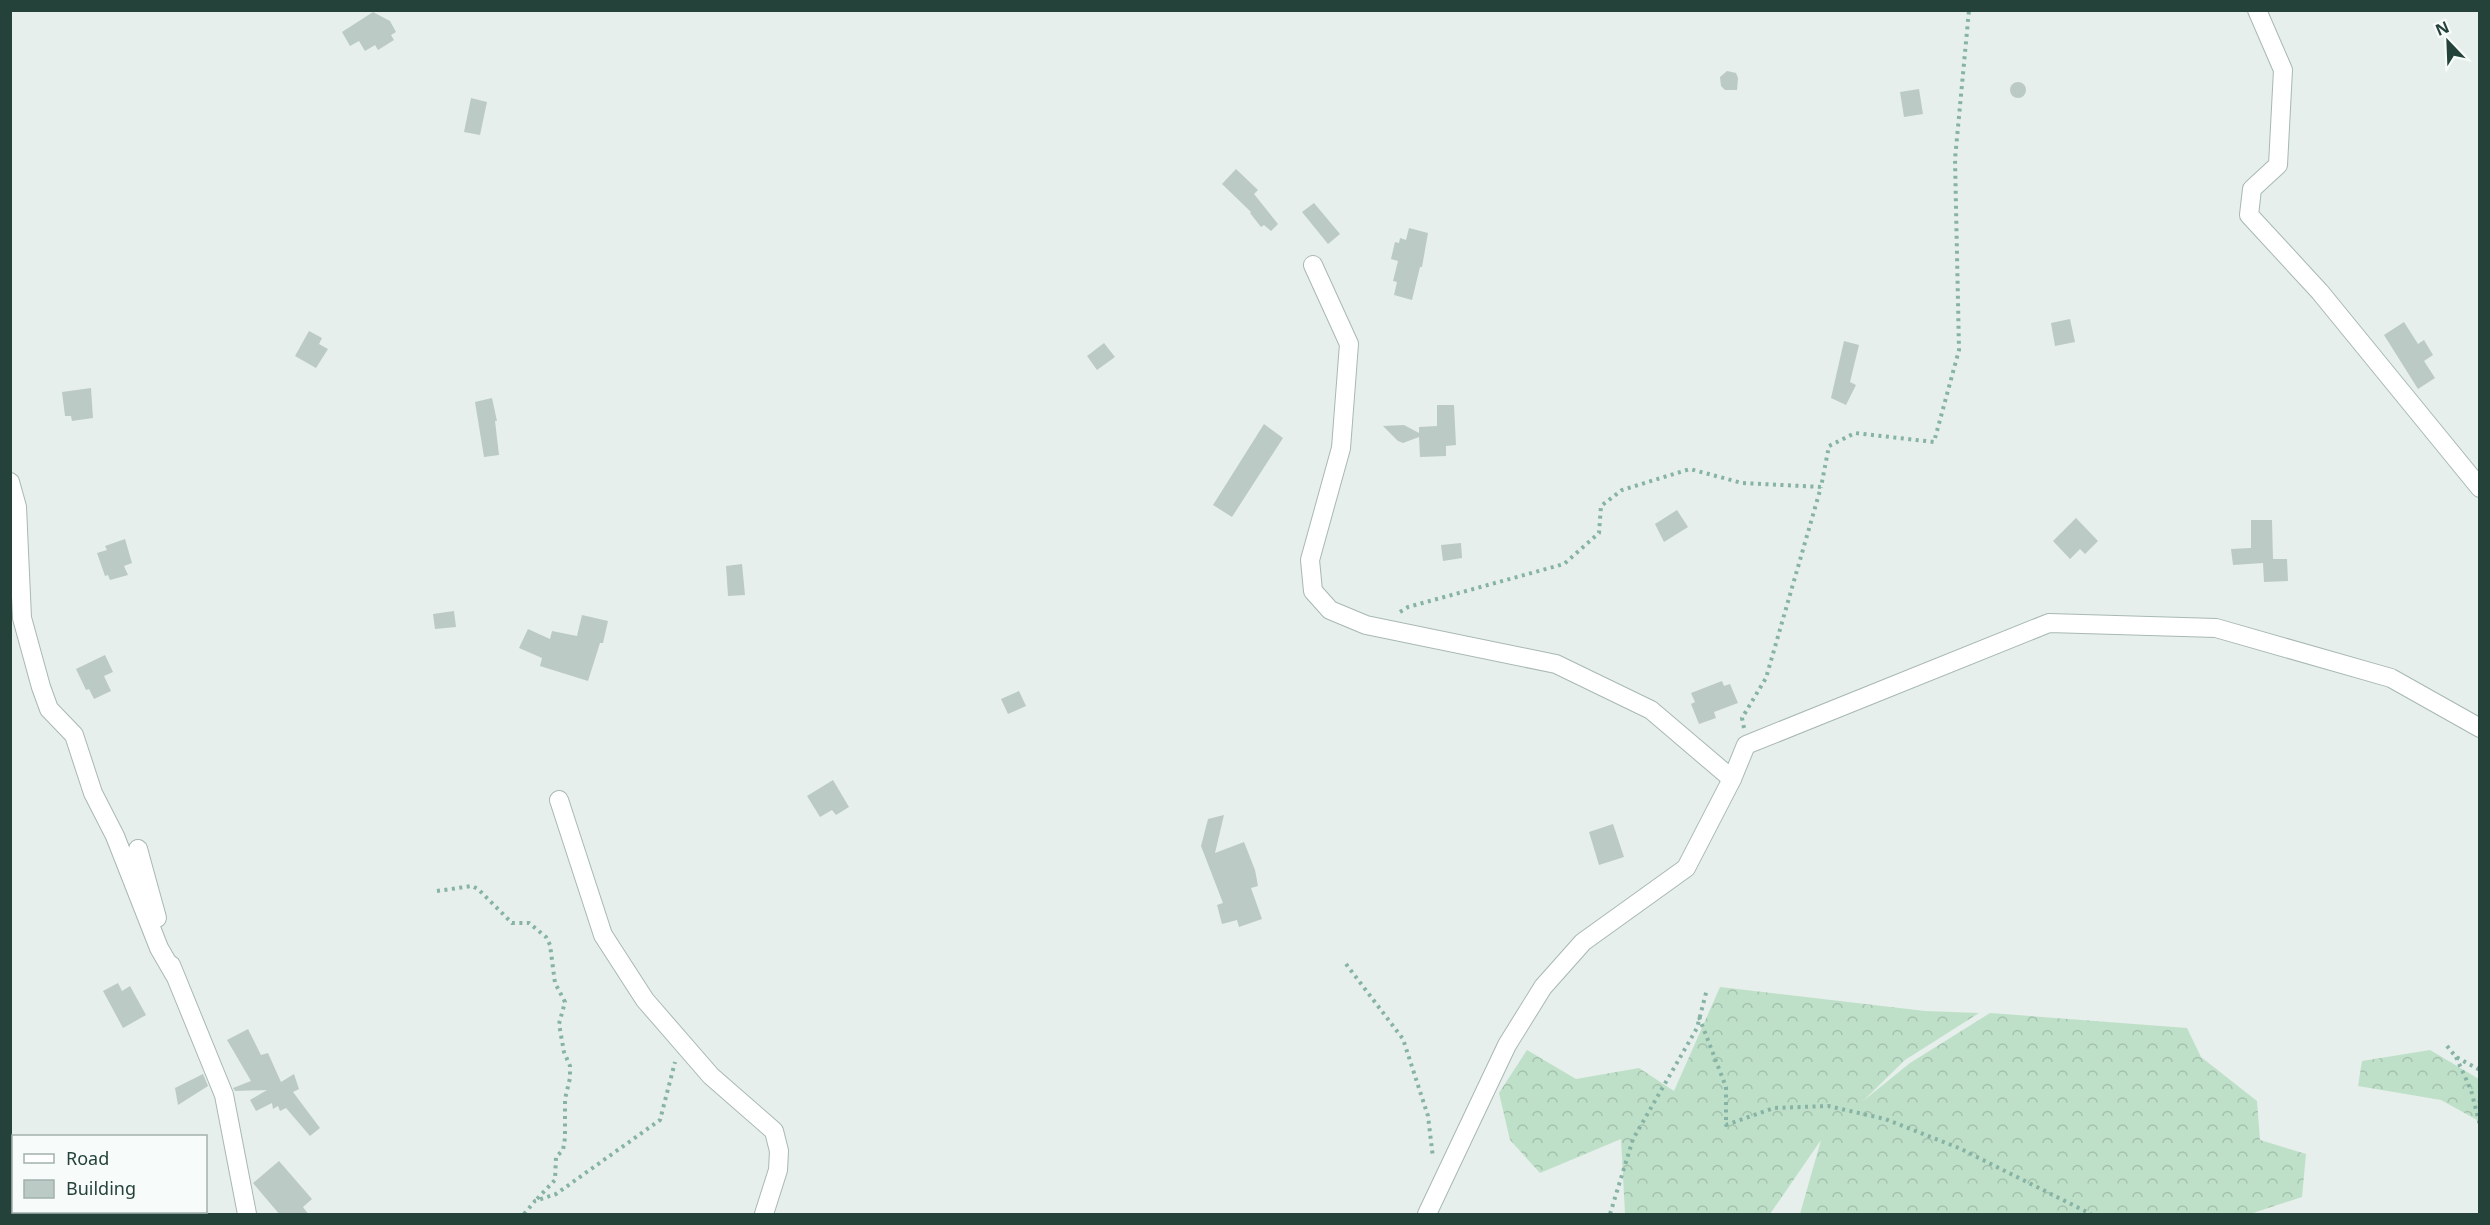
<svg xmlns="http://www.w3.org/2000/svg" width="2490" height="1225" font-family="'Noto Sans',sans-serif">
<style>
.forest{fill:url(#forest-crowns)}
.building{fill:#bbcac4}
.lines{fill:none;stroke-linecap:round;stroke-linejoin:round}
.minor-casing{stroke:#a8b8b2;stroke-width:20}
.tertiary-casing{stroke:#a8b8b2;stroke-width:20}
.path{stroke:#86b3a5;stroke-width:4;stroke-dasharray:3 4.5;stroke-linecap:butt}
.minor{stroke:#fff;stroke-width:18}
.tertiary{stroke:#fff;stroke-width:18}
</style>
<defs>
<pattern id="forest-crowns" width="20" height="18" patternUnits="userSpaceOnUse" patternTransform="scale(1.5)"><rect width="20" height="18" fill="#bfe0c8"/><path d="M2 6a3 3 0 1 1 6 0M12 15a3 3 0 1 1 6 0" fill="none" stroke="#a4c1ad"/></pattern>
</defs>
<rect width="100%" height="100%" fill="#e6efeb"/>
<g class="forest">
<path d="M1720 987 1925 1011 1979 1013 1905 1060 1863 1101 1910 1063 1990 1013 2187 1028 2201 1057 2257 1101 2260 1140 2306 1154 2302 1197 2250 1214H1800L1821 1140 1770 1214H1625L1621 1139 1540 1173 1510 1140 1499 1093 1527 1050 1576 1079 1639 1068 1674 1091Z"/>
<path d="M2430 1050 2479 1079V1121L2441 1100 2358 1086 2362 1061Z"/>
</g>
<g class="building">
<path d="M373 12 390 21 396 32 391 35 394 40 378 50 375 45 365 51 359 41 350 46 342 32Z"/>
<path d="M1727 71 1736 73 1738 78 1737 90H1725L1721 86 1720 77Z"/>
<circle cx="2018" cy="90" r="8"/>
<path d="M1919 89 1923 114 1904 117 1900 92Z"/>
<path d="M471 98 487 102 480 135 464 132Z"/>
<path d="M1236 169 1258 190 1254 194 1278 224 1271 231 1264 225 1261 227 1250 213 1251 212 1222 184Z"/>
<path d="M1314 203 1340 234 1328 244 1302 212Z"/>
<path d="M1409 228 1428 233 1422 267H1420L1412 300 1394 295 1397 282 1393 281 1398 261 1391 259 1395 242 1399 243 1400 238 1406 240Z"/>
<path d="M2070 319 2075 342 2055 346 2051 323Z"/>
<path d="M2404 322 2418 344 2424 340 2433 355 2424 361 2435 378 2418 389 2384 335Z"/>
<path d="M309 331 322 338 319 344 328 349 316 368 295 356Z"/>
<path d="M1844 341 1859 345 1850 382 1856 385 1846 405 1831 398Z"/>
<path d="M1104 343 1115 357 1097 370 1087 356Z"/>
<path d="M91 388 93 418 72 421 71 416H65L62 392Z"/>
<path d="M492 398 497 421H495L499 455 484 457 475 402Z"/>
<path d="M1437 405H1454L1456 445 1446 446V456L1420 457 1419 437 1403 443 1398 441 1383 426 1404 425 1419 433V427L1437 426Z"/>
<path d="M1264 424 1283 438 1232 517 1213 505Z"/>
<path d="M1677 510 1688 527 1664 542 1655 524Z"/>
<path d="M2076 518 2098 541 2085 554 2080 549 2070 559 2053 541Z"/>
<path d="M2251 520H2272L2273 559H2287L2288 581 2264 582 2263 563 2233 565 2231 549 2251 548Z"/>
<path d="M125 539 132 563 124 566 128 575 110 580 108 575 105 576 97 553 107 550 105 546Z"/>
<path d="M1461 543 1462 558 1443 561 1441 545Z"/>
<path d="M742 564 745 595 728 596 726 566Z"/>
<path d="M454 611 456 627 435 629 433 614Z"/>
<path d="M582 615 608 621 603 643H600L588 681 540 666 542 658 519 648 528 629 550 639 552 631 577 636Z"/>
<path d="M105 655 113 672 104 676 111 691 94 699 89 689 86 690 76 669Z"/>
<path d="M1722 681 1724 686 1730 684 1738 703 1714 712 1716 718 1699 724 1691 704 1695 702 1691 693Z"/>
<path d="M1019 691 1026 706 1008 714 1001 699Z"/>
<path d="M833 780 849 807 836 815 832 810 820 817 807 796Z"/>
<path d="M1224 815 1215 853 1244 842 1255 870 1258 886 1251 888 1262 919 1239 927 1237 920 1222 924 1217 905 1223 903 1201 846 1208 819Z"/>
<path d="M1613 824 1624 857 1599 865 1589 832Z"/>
<path d="M118 983 122 991 130 986 146 1015 123 1028 103 991Z"/>
<path d="M248 1029 261 1055 268 1053 281 1082 294 1074 299 1089 293 1092 320 1128 310 1136 286 1108 280 1111 278 1106 273 1109 272 1103 256 1111 250 1100 267 1090 235 1091 233 1088 251 1081 227 1040Z"/>
<path d="M203 1074 208 1086 178 1105 175 1088Z"/>
<path d="M279 1161 312 1199 303 1207 309 1215H280L253 1183Z"/>
</g>
<g class="lines">
<g class="minor-casing">
<g id="minor">
<path d="M2257 10 2283 70 2278 165 2252 189 2249 215 2320 292 2480 488"/>
<path d="M1313 265 1349 344 1341 448 1310 560 1313 591 1330 610 1366 625 1556 664 1651 710 1732 779"/>
<path d="M10 482 17 507 22 618 41 687 49 709 74 735 93 793 115 836 159 948 174 974"/>
<path d="M559 800 603 935 645 1000 711 1076 774 1131 779 1151 778 1170 764 1214"/>
<path d="M138 849 157 918"/>
<path d="M171 965 224 1095 247 1214"/>
</g>
</g>
<g class="tertiary-casing">
<path id="tertiary" d="M1427 1214 1507 1045 1543 987 1583 942 1686 868 1732 779 1746 745 2049 623 2216 628 2391 678 2480 728"/>
</g>
<g class="path">
<path d="M1400 612 1408 607 1564 564 1599 533 1601 506 1622 490 1690 469 1742 483 1821 487 1829 446 1855 433 1934 442 1959 350 1955 159 1969 10"/>
<path d="M1744 728 1742 718 1766 678 1821 487"/>
<path d="M437 891 472 886 478 889 512 923H529L546 937 550 945 555 983 565 1002 559 1024 564 1052 570 1066V1078L565 1099V1138L563 1150 556 1157 555 1180 535 1201"/>
<path d="M1346 964 1403 1039 1428 1116 1433 1158"/>
<path d="M1699 1017 1726 1087V1125L1774 1108 1828 1106 1885 1119 1959 1148 2091 1214"/>
<path d="M2447 1046 2456 1057 2480 1070"/>
<path d="M2456 1057 2471 1090 2480 1125"/>
<path d="M524 1214 535 1201 556 1194 660 1120 675 1062"/>
<path d="M1610 1214 1633 1139 1697 1028 1707 989"/>
</g>
<use href="#minor" class="minor"/>
<use href="#tertiary" class="tertiary"/>
</g>
<rect width="2490" height="1225" fill="none" stroke="#24423a" stroke-width="24"/>
<rect x="12" y="1135" width="195" height="78" fill="#f7fbf9" stroke="#a3b1ad" stroke-width="1.5"/>
<rect x="24" y="1154" width="30" height="9" fill="#ffffff" stroke="#a3b1ad" stroke-width="1.5"/>
<text x="66" y="1165" font-size="18" fill="#24423a">Road</text>
<rect x="24" y="1180" width="30" height="18" fill="#bbcac4" stroke="#a3b1ad" stroke-width="1.5"/>
<text x="66" y="1195" font-size="18" fill="#24423a">Building</text>
<g transform="translate(2448 42) rotate(337)" stroke="#f7fbf9" stroke-width="4.5" paint-order="stroke">
<path d="M0-4.5L10 22L0 15L-10 22Z" fill="#24423a"/>
<text y="-9" font-size="16" font-weight="bold" text-anchor="middle" fill="#24423a">N</text>
</g>
</svg>
